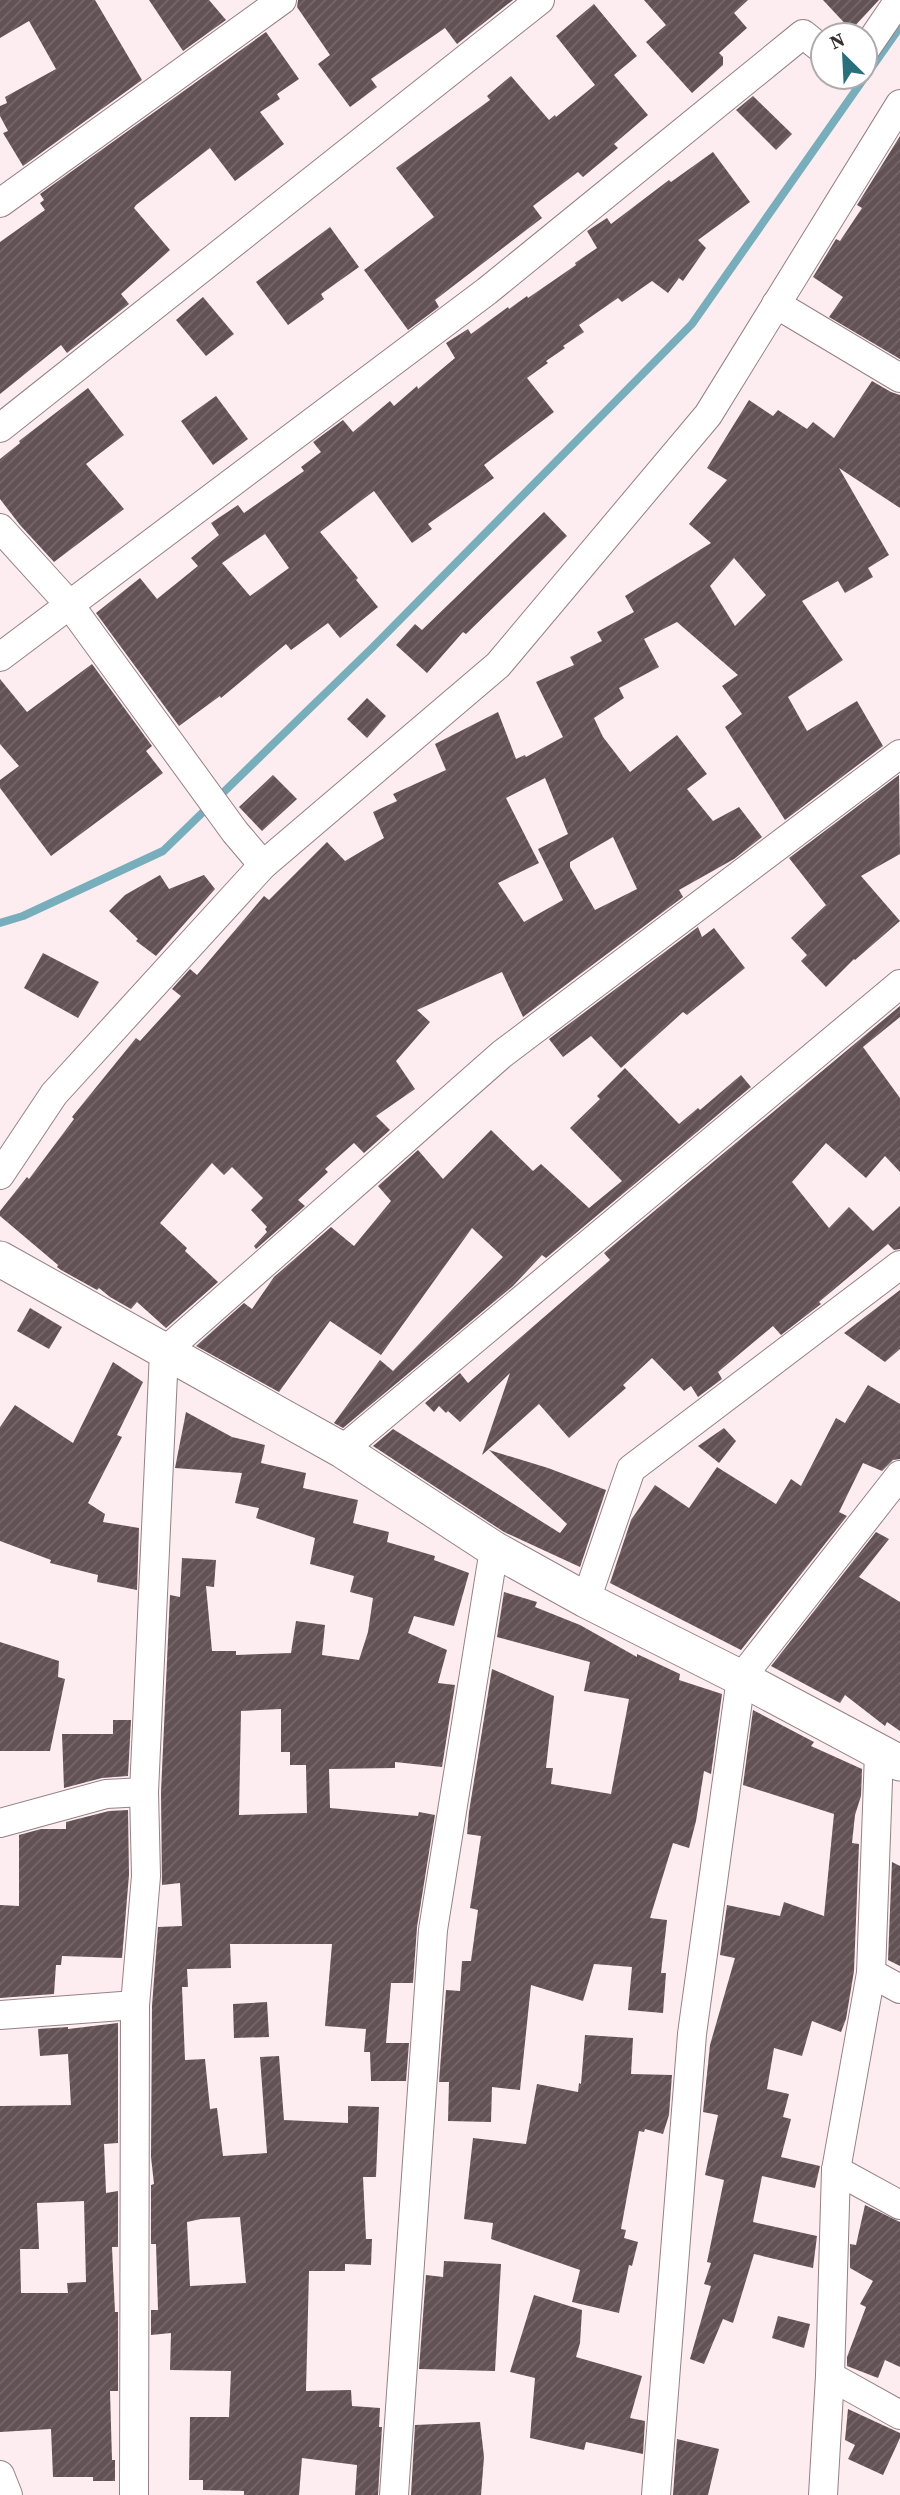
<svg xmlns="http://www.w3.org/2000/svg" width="900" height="2495" font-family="'Source Serif 4',serif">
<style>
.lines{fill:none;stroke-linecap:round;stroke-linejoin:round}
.stream{stroke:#76afbb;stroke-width:8}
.building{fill:url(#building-hatch);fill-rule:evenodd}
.minor-casing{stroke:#948185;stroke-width:30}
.tertiary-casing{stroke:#948185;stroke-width:37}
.minor{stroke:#fff;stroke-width:28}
.tertiary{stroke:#fff;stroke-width:35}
</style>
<defs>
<pattern id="building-hatch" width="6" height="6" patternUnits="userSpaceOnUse" patternTransform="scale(1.75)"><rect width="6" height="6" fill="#625155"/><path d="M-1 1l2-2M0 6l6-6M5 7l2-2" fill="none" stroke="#75676b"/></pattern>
</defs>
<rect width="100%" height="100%" fill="#feedf0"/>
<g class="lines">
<g class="stream">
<path d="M865 77 900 27"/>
<path d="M0 923 23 916 163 851 372 648 692 324 865 77"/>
</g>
</g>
<g class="building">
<path d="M0 0H95L142 80 23 166 3 133 8 131 0 116V106L7 103 5 97 56 69 29 21 0 38Z"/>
<path d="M149 0H209L226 20 183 51Z"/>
<path d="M298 0H513L457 44 445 28 371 79 377 87 350 107 318 64 330 55 297 7Z"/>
<path d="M644 0H748L734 13 747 28 719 53 723 57V65L692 93 646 42 666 25Z"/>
<path d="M823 0H879L851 30Z"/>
<path d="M594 4 637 56 614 75 648 115 614 144 618 148 583 177 578 172 533 206 542 218 435 300 439 307 408 330 364 270 434 217 396 168 490 100 487 96 511 76 549 120 555 115 556 117 595 85 556 36Z"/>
<path d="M266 32 299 79 277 94 280 99 260 112 284 144 235 181 210 148 136 205 134 208 170 250 121 294 129 304 67 353 61 345 0 394V242L45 210 40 203 44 200 40 194Z"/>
<path d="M753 96 792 134 776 150 736 110Z"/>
<path d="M900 136V359L829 317 843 297 813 277 836 239 840 241 862 208 857 205Z"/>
<path d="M713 152 750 202 698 240 706 248 683 281 679 278 668 293 652 281 622 302 618 298 579 325 584 332 563 346 565 348 546 361 548 363 527 378 554 412 484 465 494 478 428 524 432 529 412 543 374 491 320 532 358 578 356 580 378 607 340 638 328 623 291 650 286 644 221 698 220 696 179 726 96 613 140 578 157 599 198 566 191 558 219 535 211 523 238 505 244 513 304 471 301 467 321 452 313 442 343 420 353 432 390 401 394 406 417 386 418 389 455 358 446 343 468 329 471 334 508 307 509 309 527 296 528 298 576 265 575 263 597 248 587 231 607 218 611 224 669 180 671 182ZM265 534 289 568 250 596 222 563Z"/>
<path d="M330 227 359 267 321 294 324 299 288 325 256 282Z"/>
<path d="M203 297 234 334 206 356 176 320Z"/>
<path d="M872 381 891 392 900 395V508L839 468 889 555 868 568 873 577 845 593 838 581 802 601 843 660 788 697 807 731 857 701 883 746 785 820 725 727 742 714 722 686 738 675 677 622 644 639 659 667 619 688 624 698 594 718 603 737 630 772 677 735 707 774 687 789 713 821 739 807 762 837 734 859 679 890 683 897 523 1017 502 972 417 1010 430 1022 396 1061 415 1089 376 1116 390 1130 364 1153 354 1143 325 1169 328 1172 298 1200 305 1206 256 1249 254 1246 267 1232 265 1229 267 1227 251 1210 263 1198 232 1167 224 1175 212 1163 160 1223 187 1248 185 1251 218 1282 166 1328 137 1302 131 1309 110 1297 99 1288 97 1290 61 1270 57 1267 58 1265 0 1216V1211L27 1177 29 1179 74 1119 72 1117 136 1038 140 1041 181 996 172 989 190 969 197 975 264 896 269 900 327 842 345 861 384 838 373 812 397 801 393 794 446 770 435 744 498 712 516 759 525 755 526 757 563 737 536 682 574 665 570 657 602 641 597 632 634 612 625 596 711 543 689 524 727 480 707 468 749 400 773 416 778 410 807 429 813 422 834 438ZM734 558 766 595 735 626 710 586ZM545 778 568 834 538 849 563 900 524 922 498 883 539 863 506 798ZM613 837 637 889 595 910 570 867V862Z"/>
<path d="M88 388 124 435 86 464 124 509 54 562 20 525 0 499V459L20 443 19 441Z"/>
<path d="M216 396 248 439 213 465 181 421Z"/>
<path d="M544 512 567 536 466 634 463 632 427 673 396 645 415 624 422 630Z"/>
<path d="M92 664 152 746 146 751 163 773 51 856 0 788V780L19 766 0 744V679L27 712Z"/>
<path d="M367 698 386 716 367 738 347 719Z"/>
<path d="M273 775 297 799 262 831 239 807Z"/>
<path d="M899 775 900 854 861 876 900 921 855 960 854 959 826 987 801 961 807 955 791 938 826 905 789 858Z"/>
<path d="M160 875 169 889 204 875 215 889 156 956 136 941 138 939 109 911 125 895Z"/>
<path d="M698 927 702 937 714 928 745 968 687 1015 683 1012 621 1068 591 1036 563 1057 549 1039Z"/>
<path d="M43 953 99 982 78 1018 24 988Z"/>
<path d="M900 1006V1017L863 1047 900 1098V1172L885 1156 866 1178 826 1143 792 1182 829 1228 849 1207 873 1231 900 1206V1249L894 1250 888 1244 819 1302 821 1304 781 1335 773 1326 718 1372 722 1379 698 1397 691 1386 684 1391 652 1358 623 1385 626 1388 569 1438 539 1404 482 1455 510 1373 460 1422 448 1411 446 1413 439 1406 434 1412 425 1403 460 1373 468 1383 610 1260 604 1253Z"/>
<path d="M625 1068 679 1124 698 1108 700 1110 741 1075 751 1087 546 1258 542 1255 513 1286 343 1428 334 1423 380 1360 393 1371 503 1257 472 1228 381 1355 330 1321 279 1392 196 1346 244 1303 252 1309 274 1277 331 1227 354 1246 391 1201 378 1186 418 1150 443 1179 491 1130 533 1171 541 1164 589 1208 622 1181 570 1128 600 1099 597 1096Z"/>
<path d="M900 1290V1349L885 1362 844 1333Z"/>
<path d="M30 1308 62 1327 49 1349 17 1331Z"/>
<path d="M113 1362 143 1382 117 1435 122 1437 88 1503 105 1514 103 1522 139 1528 137 1590 97 1582 98 1575 50 1563 51 1560 0 1541V1427L15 1405 73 1443Z"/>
<path d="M868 1385 900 1404V1459L893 1460 882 1471 863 1463 839 1512 847 1516 741 1650 610 1583 631 1520 655 1485 689 1508 717 1467 776 1504 791 1479 801 1486 836 1418 845 1423Z"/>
<path d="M186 1412 232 1437 265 1445 261 1463 306 1473 303 1488 358 1500 353 1523 389 1532 387 1542 435 1556 434 1560 469 1573 454 1626 414 1616 408 1633 447 1650 438 1683 455 1685 442 1767 395 1762V1768L329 1769 330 1808 418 1816 419 1812 435 1815 417 1927 413 1983H391L386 2043H409L406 2081H371L370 2052H364L366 2029 325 2026 332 1944H230L231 1968 187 1969 188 1987H182L185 2060 205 2059 210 2109 217 2108 223 2156 267 2153 260 2057 279 2056 284 2120 348 2123V2106L379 2107 376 2177H363L366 2239H372L371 2265 345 2264V2271H309L306 2391 351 2390 352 2406 380 2408 379 2427H382L378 2495H355L357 2465 302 2458 299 2495H244V2491L203 2490V2480H189L190 2417H229L231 2371 170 2370 171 2333 151 2335V2310H158L156 2244H151V2185L154 2184 151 2157 152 2006 158 1927 182 1926 180 1883 162 1885 161 1792 170 1595 180 1597 182 1558 216 1560 214 1587 206 1586 212 1651H236V1655L291 1653 296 1621 325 1625 322 1655 359 1660 368 1632 373 1598 350 1592 354 1576 310 1564 315 1538 256 1518 259 1508 235 1503 242 1473 175 1468ZM281 1709V1752H290V1765H306L307 1813 239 1815 241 1711ZM240 2217 246 2283 190 2286 187 2222 201 2219Z"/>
<path d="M724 1428 736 1441 719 1463 698 1446Z"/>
<path d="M393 1429 560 1533 567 1524 489 1450 548 1468 606 1490 580 1567 504 1532 373 1446Z"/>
<path d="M876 1532 889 1539 859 1577 900 1602V1731L887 1722 885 1726 845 1695 840 1703 771 1666Z"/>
<path d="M504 1592 537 1602 535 1607 580 1625 637 1657V1654L680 1674 679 1680 722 1694 711 1774 704 1771 696 1821 689 1848 673 1843 650 1918 667 1920 661 1973H666L663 2013 628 2010 632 1967 594 1964 583 2001 531 1985 520 2090 492 2087 491 2122 448 2121 449 2082H439L446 1990 460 1991 462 1961H471L478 1910 470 1908 481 1836 467 1834 469 1812 492 1669 554 1696 546 1768H553L551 1784 611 1794 629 1699 584 1691 590 1662 497 1637Z"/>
<path d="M0 1642 59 1661 58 1677 65 1679 50 1751H0Z"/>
<path d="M753 1710 814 1742 811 1746 862 1769 861 1796 855 1815 852 1843 859 1844 854 1971 846 2019 841 2032 812 2021 802 2056 774 2048 767 2089 789 2094 783 2117 791 2119 781 2157 820 2166 815 2188 762 2176 753 2222 817 2236 813 2268 754 2254 733 2323 723 2319 704 2364 690 2359 711 2286 704 2284 711 2263 707 2262 724 2180 705 2175 718 2115 703 2112 710 2045 735 1958 720 1955 727 1905 780 1916 784 1902 824 1916 834 1814 743 1785Z"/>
<path d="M113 1720H131L128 1776 102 1778 64 1788 62 1734H113Z"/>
<path d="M128 1810 129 1875 122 1958 62 1956 61 1965H56L54 1994 0 1998V1905L19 1906V1835L41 1829H66V1822L109 1811Z"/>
<path d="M892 1862 900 1866V1966L888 1960Z"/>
<path d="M267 2002 269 2037 234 2038 233 2004Z"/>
<path d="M118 2023V2143L104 2144 106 2193 118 2191V2247H112L115 2312H118V2391H110L112 2460H115V2481H93V2477H53L51 2429 0 2432V2106L71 2105 68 2054 40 2056 38 2029 68 2027V2029ZM84 2201 86 2282 67 2283 68 2293H21L20 2249H39L37 2203Z"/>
<path d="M585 2035 633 2038 631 2074 672 2075 669 2115 663 2134 645 2129 644 2132 639 2131 621 2229 626 2230 624 2238 638 2242 632 2266 629 2265 619 2313 572 2302 580 2270 491 2239 493 2223 464 2219 473 2138 526 2144 537 2084 578 2092 579 2083 581 2084Z"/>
<path d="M865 2205 900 2222V2367L885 2360 878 2378 847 2366V2357L866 2307 860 2304 873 2281 850 2268V2244L856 2245Z"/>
<path d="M444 2261 501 2264 495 2371 419 2369 426 2275 443 2277Z"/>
<path d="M534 2295 582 2310 580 2343 576 2357 642 2376 630 2418 645 2421 643 2454 586 2442 584 2450 530 2438 535 2378 510 2372Z"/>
<path d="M778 2316 810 2324 804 2348 772 2338Z"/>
<path d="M848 2409 900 2433V2438L883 2475 848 2459 855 2445 845 2440Z"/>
<path d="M480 2422 484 2457 481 2495H411L415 2425Z"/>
<path d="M677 2439 719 2449 708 2495H673Z"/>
</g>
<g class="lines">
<g class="minor-casing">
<g id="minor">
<path d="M865 50 899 0"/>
<path d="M0 203 282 0"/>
<path d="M776 304 900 378"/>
<path d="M0 428 540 0"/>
<path d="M0 528 69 604 235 832 263 865"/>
<path d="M0 657 487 291 803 34 823 50"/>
<path d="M0 1175 54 1094 263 865 498 665 708 415 900 104"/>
<path d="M342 1450 900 984"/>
<path d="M586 1600 631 1469 900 1265"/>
<path d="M0 1823 106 1794 144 1792"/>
<path d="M871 1973 900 1989"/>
<path d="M0 2015 135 2005"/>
<path d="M836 2170 900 2205"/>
<path d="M830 2376 900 2415"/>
<path d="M0 2475 8 2495"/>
<path d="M134 2495 135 2005 146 1876 144 1792 164 1352 502 1054 900 754"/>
<path d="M394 2495 433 1930 494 1549"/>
<path d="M656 2495 692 2034 741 1678 900 1475"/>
<path d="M823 2495 830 2376 836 2170 871 1973 879 1753"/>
</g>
</g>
<g class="tertiary-casing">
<path id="tertiary" d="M0 1259 342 1450 494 1549 586 1600 741 1678 900 1763"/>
</g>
<use href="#minor" class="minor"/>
<use href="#tertiary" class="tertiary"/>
</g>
<g transform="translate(844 56) rotate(336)"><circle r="33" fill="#ffffff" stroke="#afabac" stroke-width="2"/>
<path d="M0-5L12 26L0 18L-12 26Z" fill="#29707d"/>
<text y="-10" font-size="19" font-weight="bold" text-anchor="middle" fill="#362e2f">N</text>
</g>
</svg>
